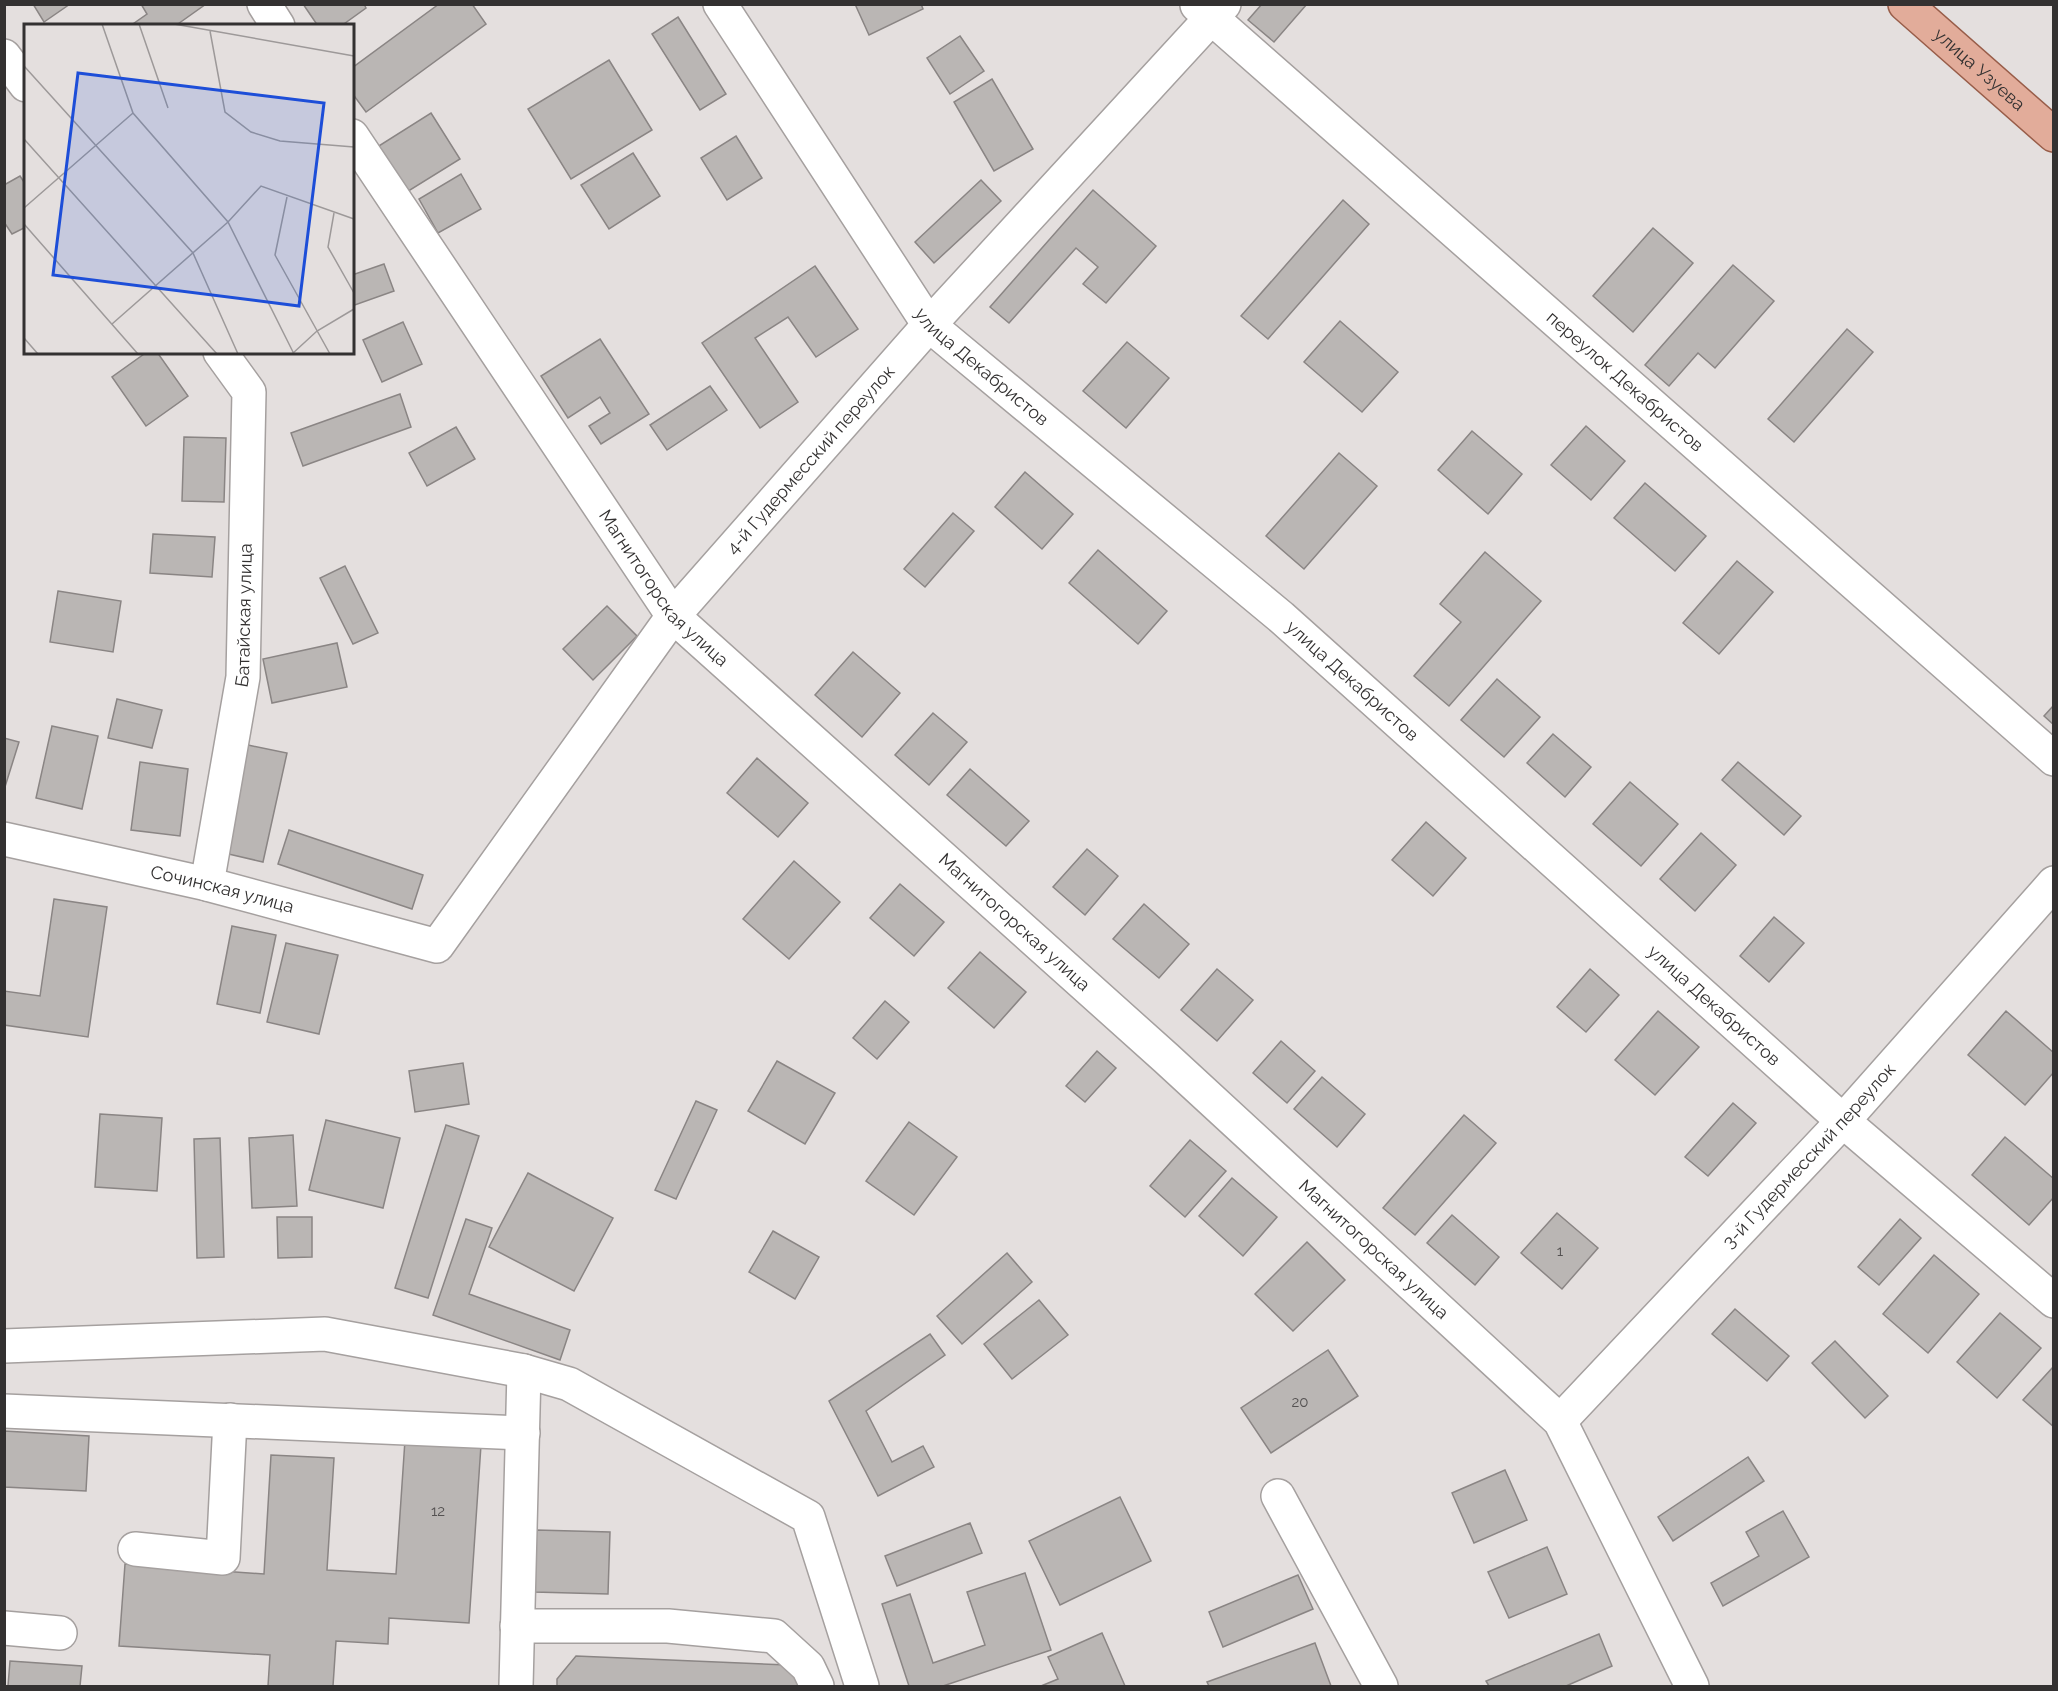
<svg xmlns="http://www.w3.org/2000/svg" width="2058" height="1691" font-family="Raleway,sans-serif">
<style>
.building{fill:#bab6b4;stroke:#8a8584;stroke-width:1.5}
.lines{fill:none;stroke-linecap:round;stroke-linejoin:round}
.minor-casing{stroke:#a5a09f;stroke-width:36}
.major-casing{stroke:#985d49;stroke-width:36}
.minor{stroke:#fff;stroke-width:33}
.major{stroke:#e2ac9a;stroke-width:33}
.labels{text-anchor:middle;stroke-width:5;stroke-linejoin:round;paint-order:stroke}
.number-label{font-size:15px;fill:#555252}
.street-label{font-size:18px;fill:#333131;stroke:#e4dfde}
.inset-road{fill:none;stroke:#9d9999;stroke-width:1.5}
.view{fill:#1d4ed8;fill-opacity:0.15;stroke:#1d4ed8;stroke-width:3}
.inset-edge{fill:none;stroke:#333131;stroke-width:3}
</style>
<rect width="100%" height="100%" fill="#e4dfde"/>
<g class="building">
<path d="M33 4H70L44 22Z"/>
<path d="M141 4H206L175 26H130L147 14Z"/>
<path d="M303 4H364L366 8 341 26H318Z"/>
<path d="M439 4H472L486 24 366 112 352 93V68Z"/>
<path d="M855 4H921L923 9 869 35Z"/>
<path d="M1262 4H1307L1274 42 1248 20Z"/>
<path d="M678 17 726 94 700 110 652 34Z"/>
<path d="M960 36 984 71 950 94 927 58Z"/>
<path d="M609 60 652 130 571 179 528 109Z"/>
<path d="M992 79 1033 149 994 171 954 102Z"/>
<path d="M431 113 460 159 402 195 374 149Z"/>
<path d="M736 136 762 178 727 200 701 158Z"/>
<path d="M633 153 660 196 609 229 581 185Z"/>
<path d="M461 174 481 209 438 233 419 199Z"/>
<path d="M20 176 26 185V227L12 234 4 222V185Z"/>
<path d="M981 180 1001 201 934 263 915 242Z"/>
<path d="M1093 190 1156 246 1106 303 1083 284 1098 267 1076 248 1009 323 990 307Z"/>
<path d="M1343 200 1369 224 1268 339 1241 316Z"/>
<path d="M1653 228 1693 263 1633 332 1593 296Z"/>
<path d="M384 264 394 291 352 306V275Z"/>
<path d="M1733 265 1774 301 1715 368 1698 353 1669 386 1645 365Z"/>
<path d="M815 266 858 329 816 357 788 317 755 338 798 402 760 428 702 343Z"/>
<path d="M1340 321 1398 372 1362 412 1304 362Z"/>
<path d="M403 322 422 364 382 382 363 340Z"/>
<path d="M1847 329 1873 352 1794 442 1768 419Z"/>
<path d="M600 339 649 414 601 444 589 426 610 413 600 397 568 418 541 376Z"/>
<path d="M1127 342 1169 378 1126 428 1083 391Z"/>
<path d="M147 352H157L188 396 146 426 112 377Z"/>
<path d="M710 386 727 410 667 450 650 425Z"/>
<path d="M400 394 411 427 303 466 291 433Z"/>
<path d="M1586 426 1625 461 1591 500 1551 465Z"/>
<path d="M456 427 475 459 427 486 409 453Z"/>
<path d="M1472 431 1522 474 1488 514 1438 470Z"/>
<path d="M184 437 226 438 224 502 182 501Z"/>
<path d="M1339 453 1377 486 1304 569 1266 536Z"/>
<path d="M1025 472 1073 514 1042 549 995 507Z"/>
<path d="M1645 483 1706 536 1675 571 1614 518Z"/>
<path d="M953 513 974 531 925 587 904 569Z"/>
<path d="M153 534 215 537 212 577 150 573Z"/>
<path d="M1098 550 1167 611 1138 644 1069 583Z"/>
<path d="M1485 552 1541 601 1449 706 1414 676 1461 622 1440 604Z"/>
<path d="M1737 561 1773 592 1719 654 1683 623Z"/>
<path d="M345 566 378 633 353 644 320 578Z"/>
<path d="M58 591 121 601 113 652 50 642Z"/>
<path d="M607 606 637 636 593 680 563 649Z"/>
<path d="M337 643 347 687 272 703 263 659Z"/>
<path d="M853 652 900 693 862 737 815 695Z"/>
<path d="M1497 679 1540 717 1504 757 1461 720Z"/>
<path d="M117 699 162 710 152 748 108 738Z"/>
<path d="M2054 705V725L2044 716Z"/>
<path d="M933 713 967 742 929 785 895 755Z"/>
<path d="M52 726 98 736 82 809 36 798Z"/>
<path d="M1553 734 1591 767 1565 797 1527 763Z"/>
<path d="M4 738 19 742 4 790Z"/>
<path d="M248 745 287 753 263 862 224 853Z"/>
<path d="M757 758 808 803 778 837 727 793Z"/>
<path d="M140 762 188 769 180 836 131 830Z"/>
<path d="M1738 762 1801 816 1784 835 1722 780Z"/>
<path d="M970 769 1029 821 1006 846 947 795Z"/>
<path d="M1630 782 1678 824 1641 866 1593 824Z"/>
<path d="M1426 822 1466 858 1433 896 1392 860Z"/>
<path d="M289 830 423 875 412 909 278 864Z"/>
<path d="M1701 833 1736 865 1695 911 1660 879Z"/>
<path d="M1087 849 1118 876 1085 915 1053 887Z"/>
<path d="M794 861 840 902 789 959 743 919Z"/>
<path d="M900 884 944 922 914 956 870 918Z"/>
<path d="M54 899 107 907 88 1037 4 1025V991L40 996Z"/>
<path d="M1144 904 1189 944 1159 978 1113 939Z"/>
<path d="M1774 917 1804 943 1769 982 1740 956Z"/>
<path d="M232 926 276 935 260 1013 217 1004Z"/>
<path d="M286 943 338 955 319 1034 267 1022Z"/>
<path d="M980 952 1026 992 994 1028 948 988Z"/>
<path d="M1217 969 1253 1000 1217 1041 1181 1010Z"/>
<path d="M1590 969 1619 995 1586 1032 1557 1007Z"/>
<path d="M885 1001 909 1022 877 1059 853 1038Z"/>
<path d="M1658 1011 1699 1047 1655 1095 1615 1060Z"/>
<path d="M2006 1011 2054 1053V1072L2025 1105 1968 1055Z"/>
<path d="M1281 1041 1315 1071 1287 1103 1253 1073Z"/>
<path d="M1097 1051 1116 1068 1085 1102 1066 1086Z"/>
<path d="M777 1061 835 1093 805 1144 748 1111Z"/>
<path d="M463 1063 469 1104 415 1112 409 1071Z"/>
<path d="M1322 1077 1365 1114 1337 1147 1294 1109Z"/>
<path d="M696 1101 717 1110 676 1199 655 1190Z"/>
<path d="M1733 1103 1756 1123 1708 1176 1685 1157Z"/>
<path d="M100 1114 162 1118 157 1191 95 1187Z"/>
<path d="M1464 1115 1496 1143 1415 1235 1383 1208Z"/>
<path d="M326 1120 400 1138 383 1208 309 1190Z"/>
<path d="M909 1122 957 1157 914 1215 866 1181Z"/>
<path d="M446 1125 479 1136 428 1298 395 1288Z"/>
<path d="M293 1135 297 1206 252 1208 249 1138Z"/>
<path d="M2005 1137 2054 1179V1197L2029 1225 1972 1175Z"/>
<path d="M220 1138 224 1257 197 1258 194 1139Z"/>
<path d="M1190 1140 1226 1171 1185 1217 1150 1186Z"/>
<path d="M528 1173 613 1218 574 1291 489 1247Z"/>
<path d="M1232 1178 1277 1217 1243 1256 1199 1216Z"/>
<path d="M1557 1213 1598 1248 1562 1289 1521 1253Z"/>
<path d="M1452 1215 1499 1257 1475 1285 1427 1243Z"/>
<path d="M277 1217H312V1257L278 1258Z"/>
<path d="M466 1219 492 1228 469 1294 570 1330 560 1360 433 1315Z"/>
<path d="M1900 1219 1921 1238 1879 1285 1858 1267Z"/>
<path d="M773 1231 819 1257 795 1299 749 1272Z"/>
<path d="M1307 1242 1345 1280 1293 1331 1255 1294Z"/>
<path d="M1007 1253 1032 1282 962 1344 937 1316Z"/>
<path d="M1934 1255 1979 1294 1928 1353 1883 1314Z"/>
<path d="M1039 1300 1068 1335 1012 1379 984 1344Z"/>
<path d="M1735 1309 1789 1356 1767 1381 1712 1334Z"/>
<path d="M2000 1313 2041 1348 1997 1398 1957 1362Z"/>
<path d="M930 1334 945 1355 866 1411 892 1462 923 1446 934 1467 878 1496 829 1401Z"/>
<path d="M1835 1341 1888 1396 1865 1418 1812 1363Z"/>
<path d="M1328 1350 1358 1396 1271 1453 1241 1408Z"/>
<path d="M2054 1366V1427L2023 1400Z"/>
<path d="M4 1431 89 1436 86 1491 4 1487Z"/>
<path d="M405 1440 481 1445 469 1623 389 1618 388 1644 336 1641 333 1686H268L270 1655 119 1646 125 1564 264 1574 271 1455 334 1458 327 1570 396 1574Z"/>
<path d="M1748 1457 1764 1481 1673 1541 1658 1517Z"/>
<path d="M1505 1470 1527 1520 1474 1543 1452 1493Z"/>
<path d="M1120 1497 1151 1561 1060 1605 1029 1541Z"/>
<path d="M1783 1511 1809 1557 1723 1606 1711 1583 1759 1556 1746 1532Z"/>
<path d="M970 1523 982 1553 897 1586 885 1556Z"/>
<path d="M536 1530 610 1532 608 1594 534 1592Z"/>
<path d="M1547 1547 1567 1594 1509 1618 1488 1572Z"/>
<path d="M1025 1573 1051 1650 943 1686H909L882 1604 910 1594 933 1663 985 1645 967 1592Z"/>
<path d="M1298 1575 1313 1609 1223 1647 1209 1612Z"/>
<path d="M1102 1633 1125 1686H1041L1058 1679 1048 1657Z"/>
<path d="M1599 1634 1612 1666 1566 1686H1489L1486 1681Z"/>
<path d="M1315 1643 1331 1686H1209L1207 1682Z"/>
<path d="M576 1656 788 1665 808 1686H557V1679Z"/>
<path d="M10 1661 82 1666 80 1686H8Z"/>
</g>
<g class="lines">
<g class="minor-casing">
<g id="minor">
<path d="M264 4 278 26"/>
<path id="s1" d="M720 4 929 325 1281 617 1843 1121 2054 1301"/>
<path id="s2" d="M1197 5 2054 759"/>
<path d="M4 56 26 85"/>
<path id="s3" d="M352 136 673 616 1166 1058 1560 1421 1692 1686"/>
<path id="s4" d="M4 839 207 884 437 946 673 616 929 325 1224 4"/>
<path id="s5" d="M207 884 243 677 249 392 220 352"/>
<path d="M4 1346 325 1334 524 1371 569 1384 808 1517 862 1686"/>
<path d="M4 1411 523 1433"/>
<path id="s6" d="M1560 1421 1843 1121 2054 883"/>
<path d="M1278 1496 1381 1686"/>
<path d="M135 1549 223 1558 230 1420"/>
<path d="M517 1626H668L774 1636 808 1667 817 1686"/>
<path d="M4 1628 60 1633"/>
<path d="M516 1686 524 1371"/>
</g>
</g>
<g class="major-casing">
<g id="major">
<path id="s7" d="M1905 4 2054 135"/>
</g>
</g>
<use href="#minor" class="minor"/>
<use href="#major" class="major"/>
</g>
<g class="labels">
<g class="number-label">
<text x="1560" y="1256">1</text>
<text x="1300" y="1407">20</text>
<text x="438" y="1516">12</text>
</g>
<g class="street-label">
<text dy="6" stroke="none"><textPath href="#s7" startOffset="99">улица Узуева</textPath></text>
<text dy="6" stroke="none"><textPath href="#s1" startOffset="450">улица Декабристов</textPath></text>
<text dy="6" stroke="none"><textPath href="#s2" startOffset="570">переулок Декабристов</textPath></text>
<text dy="6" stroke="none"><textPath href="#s4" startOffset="1060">4-й Гудермесский переулок</textPath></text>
<text dy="6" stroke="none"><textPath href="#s3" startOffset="550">Магнитогорская улица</textPath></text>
<text dy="6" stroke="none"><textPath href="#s5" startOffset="272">Батайская улица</textPath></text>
<text dy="6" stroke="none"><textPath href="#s1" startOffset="936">улица Декабристов</textPath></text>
<text dy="6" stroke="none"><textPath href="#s4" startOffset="224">Сочинская улица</textPath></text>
<text dy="6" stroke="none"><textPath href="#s3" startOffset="1036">Магнитогорская улица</textPath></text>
<text dy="6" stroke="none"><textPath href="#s1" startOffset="1422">улица Декабристов</textPath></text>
<text dy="6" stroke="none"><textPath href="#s6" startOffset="364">3-й Гудермесский переулок</textPath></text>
<text dy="6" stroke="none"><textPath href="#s3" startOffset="1522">Магнитогорская улица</textPath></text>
</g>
</g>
<g transform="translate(24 24)">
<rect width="330" height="330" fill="#e4dfde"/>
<path class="inset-road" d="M78 0 109 89 204 198 270 330M115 0 144 84M150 0 330 32M186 7 201 88 227 108 256 117 330 123M0 42 169 229 214 330M0 115 193 330M263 173 251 231 306 330M0 184 109 89M310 189 304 223 330 269M0 200 114 330M88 300 204 198 237 162 330 195M0 314 14 330M268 330 293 307 330 285"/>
<path class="view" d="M54 49 300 79 275 282 29 251Z"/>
<rect width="330" height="330" class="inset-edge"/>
</g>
<rect width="2058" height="1691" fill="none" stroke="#333131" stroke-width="12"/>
</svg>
